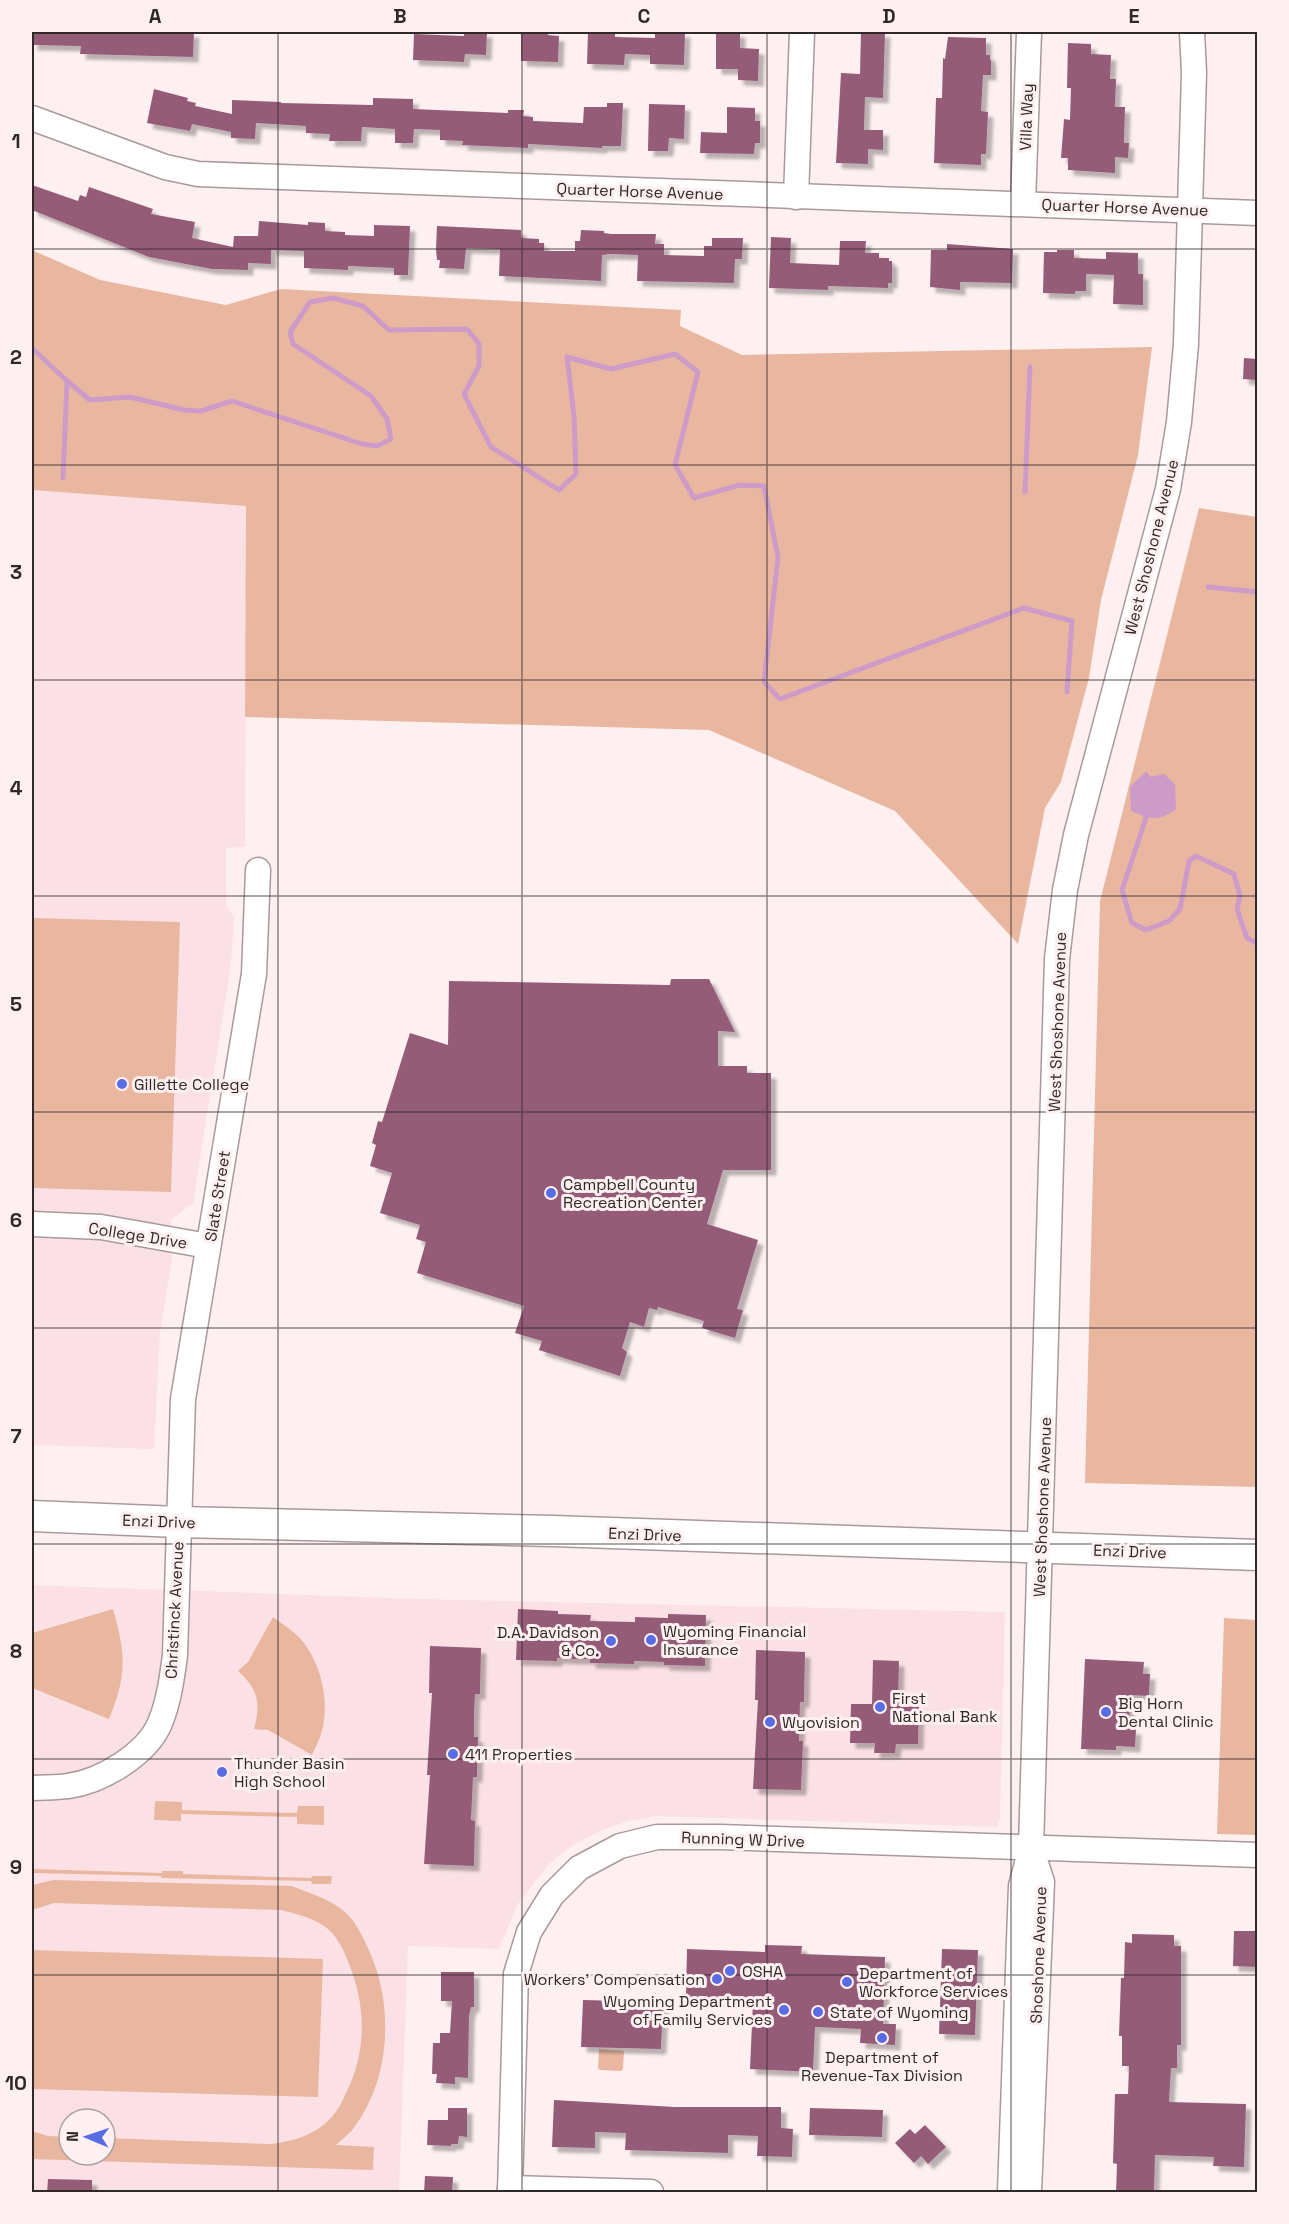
<svg xmlns="http://www.w3.org/2000/svg" width="1289" height="2224" font-family="'Space Grotesk',sans-serif">
<style>
.built{fill:#fbe1e5;fill-rule:evenodd}
.green{fill:#e9b79f}
.water{fill:#cd9bc8}
.lines{fill:none;stroke-linecap:round;stroke-linejoin:round}
.stream{stroke:#cd9bc8;stroke-width:5}
.building{fill:#955c78;filter:url(#shadow)}
.minor-casing{stroke:#aa999b;stroke-width:27}
.major-casing{stroke:#aa999b;stroke-width:33}
.minor{stroke:#fff;stroke-width:24}
.major{stroke:#fff;stroke-width:30}
.grid{fill:none;stroke:#2f2829;stroke-width:1.5;stroke-opacity:0.55}
.poi-dot{fill:#586de3;stroke:#fef0f1;stroke-width:2}
.labels{text-anchor:middle;stroke-width:6;stroke-linejoin:round;paint-order:stroke}
.street-label{font-size:16px;fill:#2f2829;stroke:#fef0f1}
.poi-label{font-size:16px;fill:#2f2829;stroke:#fef0f1;text-anchor:start}
.neatline{fill:none;stroke:#2f2829;stroke-width:2}
.grid-label{font-size:20px;text-anchor:middle;font-weight:bold;fill:#2f2829}
</style>
<defs>
<filter id="shadow"><feDropShadow dx="5.5" dy="5.5" stdDeviation="1.5" flood-color="#0004"/></filter>
</defs>
<rect width="100%" height="100%" fill="#fef0f1"/>
<g class="built">
<path d="M32 490 246 506 245 847 226 848V905L234 917 231 965 193 1203 171 1220 172 1258 160 1332 154 1449 32 1445Z"/>
<path d="M32 1585 419 1599 1005 1612 1000 1818 997 1827 657 1816 628 1821 600 1831 574 1845 549 1864 518 1904 499 1949 408 1946 399 2192H32ZM69 2119H105V2155H69Z"/>
</g>
<g class="green">
<path d="M32 250 100 280 226 305 281 289 681 310 680 326 742 355 1152 347 1138 455 1101 600 1089 678 1061 782 1045 808 1018 944 895 811 709 730 245 717 246 506 32 490Z"/>
<path d="M1199 508 1257 517V1487L1085 1483 1100 901Z"/>
<path d="M32 918 180 922 171 1192 32 1188Z"/>
<path d="M113 1609C126 1655 127 1675 109 1719L32 1688V1633Z"/>
<path d="M273 1617C282 1624 292 1630 299 1637 321 1661 331 1703 321 1734 319 1741 315 1748 312 1755L268 1730 254 1729C261 1703 258 1689 238 1671L248 1662Z"/>
<path d="M1224 1618 1257 1620V1835L1217 1834Z"/>
<path d="M155 1801 182 1802V1810L297 1813 298 1806H324V1825L297 1824V1817L181 1814V1821L154 1820Z"/>
<path d="M32 1867 33 1869 162 1873V1871H183V1874L311 1878 312 1876H332L331 1884H312L311 1881 161 1878V1876L33 1873 32 1875Z"/>
<path d="M54 1880 291 1886C310 1893 330 1899 345 1912 357 1923 364 1939 371 1955 394 2009 390 2081 353 2129 348 2135 341 2140 336 2145L374 2147 373 2170 32 2159V2131L48 2136 69 2137V2155H105V2138L271 2144C295 2141 319 2134 335 2113 340 2107 343 2099 346 2093 367 2051 366 2006 349 1964 344 1950 336 1934 324 1926 311 1917 296 1914 281 1910L54 1903 32 1910V1885Z"/>
<path d="M32 1950 323 1959 318 2097 32 2089Z"/>
<path d="M599 2049 624 2051 623 2069 621 2071 600 2070 598 2068Z"/>
</g>
<path class="water" d="M1146 771 1151 777 1164 774 1175 784 1176 809C1160 822 1149 819 1131 811L1130 787Z"/>
<g class="lines">
<g class="stream">
<path d="M32 348 67 381 90 400 130 397 184 410 201 411 232 401 362 444 377 446 391 439 387 419 371 396 293 344 290 332 310 302 333 298 363 306 389 330 467 329 479 344V366L464 394 491 447 559 490 576 474 574 416 567 357 611 369 675 354 698 372 675 465 694 498 740 485 764 486 778 557 764 682 780 699 1024 608 1072 621 1067 692"/>
<path d="M63 478 67 381"/>
<path d="M1025 492 1030 367"/>
<path d="M1208 587 1258 592"/>
<path d="M1145 812 1146 818 1122 890 1132 923 1146 930 1169 921 1180 909 1189 861 1196 856 1234 874 1240 896 1237 909 1247 938 1258 944"/>
</g>
</g>
<g class="building">
<path d="M32 32H194L193 57 80 54 81 46 32 45Z"/>
<path d="M464 32H487L486 55 465 54 464 62 413 60 414 34 464 36Z"/>
<path d="M521 32H548V35L559 36 558 62 521 61Z"/>
<path d="M588 32H615V37L655 38V32H685L684 65 650 64V55L625 54 624 65 587 64Z"/>
<path d="M716 32H740V48L759 49 758 81 738 80V69H716Z"/>
<path d="M861 32H885L883 98 865 97 864 130H883V150L868 149V164L836 163 841 73 860 74Z"/>
<path d="M948 37 986 38V55H990V60H991V75H983L981 111 988 112 986 154H981V165L934 163 936 98H942L943 58 945 59Z"/>
<path d="M1068 43 1091 44V54L1111 55 1110 79H1116L1115 107H1125L1124 143H1129L1128 158 1115 157V173L1068 170V158H1061L1064 119 1070 120 1071 88H1067Z"/>
<path d="M154 89 188 98 187 101 196 103 195 106 232 114V100L281 102V103L373 105V98L413 99V109L508 113V110H524L523 116 533 117V121L583 123 584 107H607V103H623L621 146H602V148L528 144V148L462 145 463 141 440 140V130L414 129 413 143H395V129L362 127 361 141H329L330 134 306 133V126L256 123 255 139 231 138V132L192 124 190 131 147 123Z"/>
<path d="M649 104 685 105 684 139 669 138 668 151H648Z"/>
<path d="M727 107 755 108V121H760V143H755L754 154 700 153 701 132 727 133Z"/>
<path d="M32 185 78 201 80 195 86 197 89 187 153 209 151 214 195 222 192 238 233 247 234 236H258L259 221 308 225V222L325 223V231L345 232V235L374 236V225L410 226 408 275H394V268L348 266V270L304 268V251L271 250V264L248 263V270L212 269 149 257 32 210Z"/>
<path d="M437 226 521 230V238L539 239V243H544V251H575V241H580L581 230 604 231V233L611 234H656L655 244H664V255L704 256V246H712V238H743L742 259H735L734 283 637 281 638 255 610 254 602 255 601 281 499 276 500 249 466 248 464 269 439 268 440 260H437L436 249Z"/>
<path d="M771 237 791 238 790 263 839 265 840 241H866L865 253H879V258H889V261H892V283H888V288L828 286V290L769 288Z"/>
<path d="M947 244 1013 249 1012 283 960 282V290L930 287 931 250H947Z"/>
<path d="M1057 250H1074V258L1106 259V252L1138 253V274H1143V305L1113 304 1114 275 1086 274V291H1075V294L1043 293 1044 252H1057Z"/>
<path d="M1244 358 1257 359V380L1243 379Z"/>
<path d="M671 979H709L735 1032 718 1031V1066H747V1073H771V1170H723L707 1224 758 1240 737 1309 743 1310 735 1338 702 1328 704 1321 658 1307 657 1310 649 1308 644 1327 630 1322 622 1348 627 1352 620 1376 539 1350 542 1341 515 1333 524 1306 417 1273 426 1242 416 1239 420 1225 380 1213 392 1173 370 1166 376 1145 372 1143 378 1121 382 1122 410 1033 448 1045 449 981 670 985Z"/>
<path d="M518 1609 558 1611V1614L591 1615 590 1621 635 1622V1617L668 1618V1614L706 1615 705 1666 664 1665V1662L634 1661V1664L590 1663V1659H572L557 1658V1661L516 1660Z"/>
<path d="M430 1646 481 1648 480 1694H475L474 1715V1737H478L477 1777H473L471 1820 475 1821 474 1866 424 1864 430 1775H427L432 1693H429Z"/>
<path d="M756 1650 805 1652 804 1702H800L799 1741H803L801 1790 753 1789 758 1700H755Z"/>
<path d="M1085 1659 1144 1662 1143 1674H1150L1149 1696 1130 1695 1129 1729H1136L1135 1747 1116 1746V1750L1081 1749Z"/>
<path d="M873 1660 899 1661 898 1706 919 1707 918 1744H896L895 1753H874L875 1743H850L851 1704H872Z"/>
<path d="M1234 1931H1257V1967L1233 1966Z"/>
<path d="M1132 1934 1174 1935V1946H1181V2045H1177V2068H1171L1169 2102 1246 2104 1244 2167 1213 2166 1214 2157 1155 2155 1154 2193H1116L1117 2164 1113 2163 1115 2094H1128L1129 2066H1122V2036H1119L1121 1978H1124L1125 1942 1132 1943Z"/>
<path d="M765 1945 802 1946 801 1954 885 1957 883 2024H896L895 2045 860 2043 861 2029 815 2027 813 2072 750 2069 753 2001 686 1998 687 1949 765 1952Z"/>
<path d="M942 1949 978 1950 975 2035 939 2034Z"/>
<path d="M441 1972H474V2007H471L469 2016 468 2078 455 2077V2084L436 2083 437 2074H432L433 2043H440V2033H450L452 2001H441Z"/>
<path d="M583 2000 663 2002 661 2049 581 2047Z"/>
<path d="M554 2100 675 2107H781V2128L793 2129 792 2157 757 2156 758 2136 728 2135V2153L625 2150 626 2133 595 2132V2148L552 2147Z"/>
<path d="M448 2108H467V2137L459 2136 458 2144H451V2146L427 2145 428 2120H448Z"/>
<path d="M810 2108 883 2110 882 2137 809 2135Z"/>
<path d="M925 2125 946 2147 928 2164 921 2156 914 2163 895 2143 910 2129 915 2134Z"/>
<path d="M425 2176 453 2177 452 2193H424Z"/>
<path d="M48 2179 92 2180V2193H47Z"/>
</g>
<g class="lines">
<g class="minor-casing">
<g id="minor">
<path d="M32 118 165 167 198 174 1258 213"/>
<path d="M796 197 802 32"/>
<path d="M1023 203 1029 32"/>
<path d="M32 1224 101 1227 208 1246"/>
<path d="M32 1788C44 1787 56 1788 68 1786 101 1782 147 1754 160 1723 169 1701 172 1678 175 1655L183 1399 254 974 258 870"/>
<path d="M510 2188 651 2192"/>
<path d="M510 2192 516 1974 529 1932 552 1895 579 1868 620 1846 657 1837H720L1258 1855"/>
<path d="M1010 2192 1021 1886 1031 1848 1057 959 1065 890 1076 835 1168 489 1179 422 1186 344 1194 73 1192 32"/>
<path d="M1029 2192 1042 1882 1031 1848"/>
</g>
</g>
<g class="major-casing">
<path id="major" d="M32 1516 179 1522 553 1531 1258 1555"/>
</g>
<use href="#minor" class="minor"/>
<use href="#major" class="major"/>
</g>
<path class="grid" d="M278 32V2192M522 32V2192M767 32V2192M1011 32V2192M32 249H1258M32 465H1258M32 680H1258M32 896H1258M32 1112H1258M32 1328H1258M32 1544H1258M32 1759H1258M32 1975H1258"/>
<g class="poi-dot">
<circle cx="122" cy="1084" r="6"/>
<circle cx="551" cy="1193" r="6"/>
<circle cx="651" cy="1640" r="6"/>
<circle cx="611" cy="1641" r="6"/>
<circle cx="880" cy="1707" r="6"/>
<circle cx="1106" cy="1712" r="6"/>
<circle cx="770" cy="1722" r="6"/>
<circle cx="453" cy="1754" r="6"/>
<circle cx="222" cy="1772" r="6"/>
<circle cx="730" cy="1971" r="6"/>
<circle cx="717" cy="1979" r="6"/>
<circle cx="847" cy="1982" r="6"/>
<circle cx="784" cy="2010" r="6"/>
<circle cx="818" cy="2012" r="6"/>
<circle cx="882" cy="2038" r="6"/>
</g>
<g class="labels">
<g class="street-label">
<text transform="translate(1026 117) rotate(-88)" y="6">Villa Way</text>
<text transform="translate(640 191) rotate(2)" y="6">Quarter Horse Avenue</text>
<text transform="translate(1125 207) rotate(2)" y="6">Quarter Horse Avenue</text>
<text transform="translate(1151 547) rotate(-76)" y="6">West Shoshone Avenue</text>
<text transform="translate(1057 1022) rotate(-88)" y="6">West Shoshone Avenue</text>
<text transform="translate(217 1196) rotate(-81)" y="6">Slate Street</text>
<text transform="translate(138 1235) rotate(9)" y="6">College Drive</text>
<text transform="translate(1042 1507) rotate(-88)" y="6">West Shoshone Avenue</text>
<text transform="translate(159 1521) rotate(2)" y="6">Enzi Drive</text>
<text transform="translate(645 1534) rotate(2)" y="6">Enzi Drive</text>
<text transform="translate(1130 1551) rotate(2)" y="6">Enzi Drive</text>
<text transform="translate(174 1610) rotate(-87)" y="6">Christinck Avenue</text>
<text transform="translate(743 1839) rotate(2)" y="6">Running W Drive</text>
<text transform="translate(1038 1955) rotate(-88)" y="6">Shoshone Avenue</text>
</g>
<g class="poi-label">
<text x="134" y="1090">Gillette College</text>
<text x="563" y="1190">Campbell County<tspan x="563" dy="18">Recreation Center</tspan></text>
<text x="663" y="1637">Wyoming Financial<tspan x="663" dy="18">Insurance</tspan></text>
<text x="599" y="1638" text-anchor="end">D.A. Davidson<tspan x="599" dy="18">&amp; Co.</tspan></text>
<text x="892" y="1704">First<tspan x="892" dy="18">National Bank</tspan></text>
<text x="1118" y="1709">Big Horn<tspan x="1118" dy="18">Dental Clinic</tspan></text>
<text x="782" y="1728">Wyovision</text>
<text x="465" y="1760">411 Properties</text>
<text x="234" y="1769">Thunder Basin<tspan x="234" dy="18">High School</tspan></text>
<text x="742" y="1977">OSHA</text>
<text x="859" y="1979">Department of<tspan x="859" dy="18">Workforce Services</tspan></text>
<text x="705" y="1985" text-anchor="end">Workers' Compensation</text>
<text x="772" y="2007" text-anchor="end">Wyoming Department<tspan x="772" dy="18">of Family Services</tspan></text>
<text x="830" y="2018">State of Wyoming</text>
<text x="882" y="2063" text-anchor="middle">Department of<tspan x="882" dy="18">Revenue-Tax Division</tspan></text>
</g>
</g>
<rect width="1289" height="2224" fill="none" stroke="#fef0f1" stroke-width="66"/>
<g transform="translate(87 2137) rotate(272)"><circle r="28" fill="#fef0f1" stroke="#aba0a1" stroke-width="1.5"/>
<path d="M0-4.5L10 22L0 15L-10 22Z" fill="#586de3"/>
<text y="-9" font-size="16" font-weight="bold" text-anchor="middle" fill="#2f2829">N</text>
</g>
<rect x="33" y="33" width="1223" height="2158" class="neatline"/>
<g class="grid-label">
<text x="155" y="23">A</text>
<text x="400" y="23">B</text>
<text x="644" y="23">C</text>
<text x="889" y="23">D</text>
<text x="1134" y="23">E</text>
<text x="16" y="148">1</text>
<text x="16" y="364">2</text>
<text x="16" y="579">3</text>
<text x="16" y="795">4</text>
<text x="16" y="1011">5</text>
<text x="16" y="1227">6</text>
<text x="16" y="1443">7</text>
<text x="16" y="1658">8</text>
<text x="16" y="1874">9</text>
<text x="16" y="2090">10</text>
</g>
</svg>
